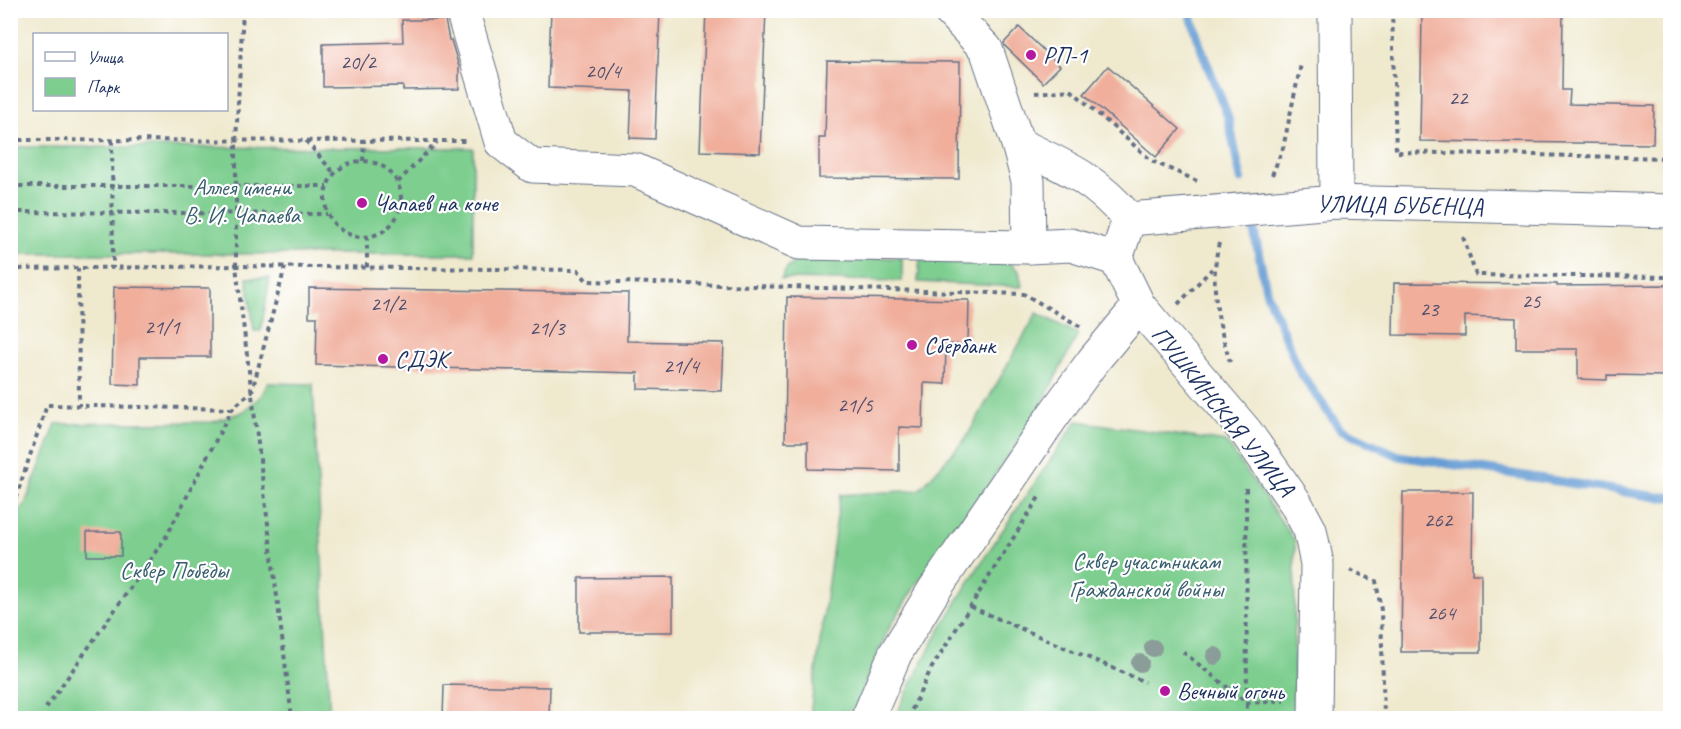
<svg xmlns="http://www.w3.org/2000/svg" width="1681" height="729" font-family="Caveat,sans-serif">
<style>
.green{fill:#7dce8f;stroke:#4c7e76;stroke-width:1.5}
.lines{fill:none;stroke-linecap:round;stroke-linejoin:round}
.stream{stroke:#669dd4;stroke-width:9}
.building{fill:#f0ae9b}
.minor-casing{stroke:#657085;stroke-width:35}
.path{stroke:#657085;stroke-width:4;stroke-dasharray:4.5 4.5;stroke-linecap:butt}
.minor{stroke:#fff;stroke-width:33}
.tree{fill:#8a9d99}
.poi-dot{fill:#b5179e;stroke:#fff;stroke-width:2}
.labels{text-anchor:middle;stroke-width:4.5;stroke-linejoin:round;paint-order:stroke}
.number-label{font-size:21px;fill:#504f6d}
.poi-label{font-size:24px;fill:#1b2f5e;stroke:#fff;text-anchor:start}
.park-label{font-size:24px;fill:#385f6d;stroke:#fff}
.street-label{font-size:24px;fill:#1b2f5e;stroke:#fff}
</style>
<rect width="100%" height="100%" fill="#fff"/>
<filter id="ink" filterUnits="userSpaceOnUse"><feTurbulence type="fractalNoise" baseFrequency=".0167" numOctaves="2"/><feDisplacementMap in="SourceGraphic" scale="12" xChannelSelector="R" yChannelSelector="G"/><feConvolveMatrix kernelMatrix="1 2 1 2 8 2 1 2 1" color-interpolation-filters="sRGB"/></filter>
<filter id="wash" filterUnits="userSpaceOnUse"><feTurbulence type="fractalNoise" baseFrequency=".008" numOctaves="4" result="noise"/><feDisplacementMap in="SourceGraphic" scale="24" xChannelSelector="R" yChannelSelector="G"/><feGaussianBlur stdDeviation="1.35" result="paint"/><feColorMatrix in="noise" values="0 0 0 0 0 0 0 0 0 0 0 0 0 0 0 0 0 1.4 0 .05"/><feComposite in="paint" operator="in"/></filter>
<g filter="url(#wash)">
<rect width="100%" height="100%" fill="#efe9ce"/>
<g class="green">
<path d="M11 147 473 148V254H11Z"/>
<path d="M802 257 902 258V281L781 279 787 268Z"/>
<path d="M920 257 1007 261 1019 271 1022 287 918 282Z"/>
<path d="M247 278H270L261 331H254Z"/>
<path d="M1037 313 1078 334 1036 415 950 541 917 583 888 630 854 710 810 715 840 495 919 490 966 438Z"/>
<path d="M268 383 313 384 330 718H11L10 520 25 504 56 424 213 422 242 412 261 396Z"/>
<path d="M1077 421 1226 442 1295 541 1294 718H895C942 612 1012 517 1077 421Z"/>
</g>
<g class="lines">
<g class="stream">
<path d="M1189 10 1202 51 1228 117 1241 179"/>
<path d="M1254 231 1267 294 1300 372 1340 429 1399 456 1658 497H1670"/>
</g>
</g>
<g id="blocks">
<g class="building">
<path d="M551 10H660L655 139 630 138 632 91 548 88Z"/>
<path d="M706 10H766L760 153 700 151Z"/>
<path d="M1529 10H1563L1562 90H1570L1569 104 1654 106 1653 144 1420 141 1422 13H1529Z"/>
<path d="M402 20H445L449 40H451L459 67V89L403 90V86L323 87V44L403 42Z"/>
<path d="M1019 27 1060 66 1043 83 1005 46 1004 43Z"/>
<path d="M827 61 960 62 959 179 819 178V138H825Z"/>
<path d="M1108 66 1180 129 1156 157 1084 94Z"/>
<path d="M1394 283 1557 284V286L1668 285 1667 376 1607 375V380L1578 379V349H1516V318L1465 316V336L1393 335Z"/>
<path d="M114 287 210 288V357H140V385L112 384Z"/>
<path d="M309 288 628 293 627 341 724 343 722 391 638 389V373L316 365 317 317H309Z"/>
<path d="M787 297 969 300 968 345 946 344 945 384 924 383 923 428 899 427V471L808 469V442H785Z"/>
<path d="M1403 492H1473L1472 574H1481V652H1401Z"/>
<rect x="87" y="532" width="34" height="24"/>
<path d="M673 577V632H579V578Z"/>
<path d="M444 685 550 687 549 718H443Z"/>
</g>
</g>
</g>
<g filter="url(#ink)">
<use href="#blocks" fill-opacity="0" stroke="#657085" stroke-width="1.5"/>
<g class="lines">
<g class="minor-casing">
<g id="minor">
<path d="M462 10 501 142 532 166 635 170 799 243 1029 247 1071 245 1116 259"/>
<path d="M949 10 986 49 1018 144C1066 167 1094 178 1129 219"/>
<path d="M1335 10 1336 202"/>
<path d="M1018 144 1028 181 1029 247"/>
<path d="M1129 219 1116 259 1139 306 1246 432 1295 502 1310 530 1317 564 1315 718"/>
<path d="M1129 219 1336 202 1670 211"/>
<path d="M868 718 895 654 934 590 1052 417 1093 361 1139 306"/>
</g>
</g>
<g class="path">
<path d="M243 10 236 141V266L292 718"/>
<path d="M1392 10 1396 152 1670 158"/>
<path d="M1035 93 1071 90 1152 161 1197 181"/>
<path d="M10 140 469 141"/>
<path d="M112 140 113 268"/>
<path d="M306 141 334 173"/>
<path d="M363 161 364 141"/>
<circle cx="363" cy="199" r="38"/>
<path d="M1272 175 1283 148 1301 64"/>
<path d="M398 182 437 142"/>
<path d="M10 186H327"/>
<path d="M10 212 327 214"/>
<path d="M367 236V268"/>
<path d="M1463 237 1476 275 1670 277"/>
<path d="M1219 243C1209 284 1218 323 1230 362"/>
<path d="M78 268 79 406"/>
<path d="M10 269 236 266 578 270 587 281 1024 294 1081 327"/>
<path d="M1178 304 1212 269"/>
<path d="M1246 488 1247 718"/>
<path d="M10 515 47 405 232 409"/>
<path d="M1350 570 1376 581 1381 610 1384 718"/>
<path d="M971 607 1145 682"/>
<path d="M1183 652 1247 703 1284 701"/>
<path d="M46 708 166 537 232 409 252 391 285 267"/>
<path d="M908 718 931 669 1041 494"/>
</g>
<use href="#minor" class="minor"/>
</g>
<g class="tree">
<circle cx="1153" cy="648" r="9"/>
<circle cx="1215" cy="656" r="9"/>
<circle cx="1140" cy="663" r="9"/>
</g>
</g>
<g class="poi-dot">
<circle cx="1031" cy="55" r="6"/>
<circle cx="362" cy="203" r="6"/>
<circle cx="912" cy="345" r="6"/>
<circle cx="383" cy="359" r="6"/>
<circle cx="1165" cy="691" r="6"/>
</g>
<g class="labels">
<g class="number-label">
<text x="358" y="69">20/2</text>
<text x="603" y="78">20/4</text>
<text x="1458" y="105">22</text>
<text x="1531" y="308">25</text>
<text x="388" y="311">21/2</text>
<text x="1429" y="316">23</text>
<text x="162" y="334">21/1</text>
<text x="547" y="335">21/3</text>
<text x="681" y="373">21/4</text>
<text x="855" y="412">21/5</text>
<text x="1438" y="527">262</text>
<text x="1441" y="620">264</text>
</g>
<g class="poi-label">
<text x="1043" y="63">РП-1</text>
<text x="374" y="211">Чапаев на коне</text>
<text x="924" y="353">Сбербанк</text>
<text x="395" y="367">СДЭК</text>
<text x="1177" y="699">Вечный огонь</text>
</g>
<g class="park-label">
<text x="242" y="195">Аллея имени<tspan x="242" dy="28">В. И. Чапаева</tspan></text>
<text x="1146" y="569">Сквер участникам<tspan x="1146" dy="28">Гражданской войны</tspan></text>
<text x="174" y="578">Сквер Победы</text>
</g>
<g class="street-label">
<text transform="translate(1400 205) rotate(1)" y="8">УЛИЦА БУБЕНЦА</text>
<text transform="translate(1223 411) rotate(51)" y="8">ПУШКИНСКАЯ УЛИЦА</text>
</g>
</g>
<rect width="1681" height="729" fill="none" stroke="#fff" stroke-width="36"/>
<rect x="33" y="33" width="195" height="78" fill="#ffffff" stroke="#a4acbf" stroke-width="1.5"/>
<rect x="45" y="52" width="30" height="9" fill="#ffffff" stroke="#a4acbf" stroke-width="1.5"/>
<text x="87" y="63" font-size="18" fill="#1b2f5e">Улица</text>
<rect x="45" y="78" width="30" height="18" fill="#7dce8f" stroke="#a4acbf" stroke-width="1.5"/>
<text x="87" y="93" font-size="18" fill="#1b2f5e">Парк</text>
</svg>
